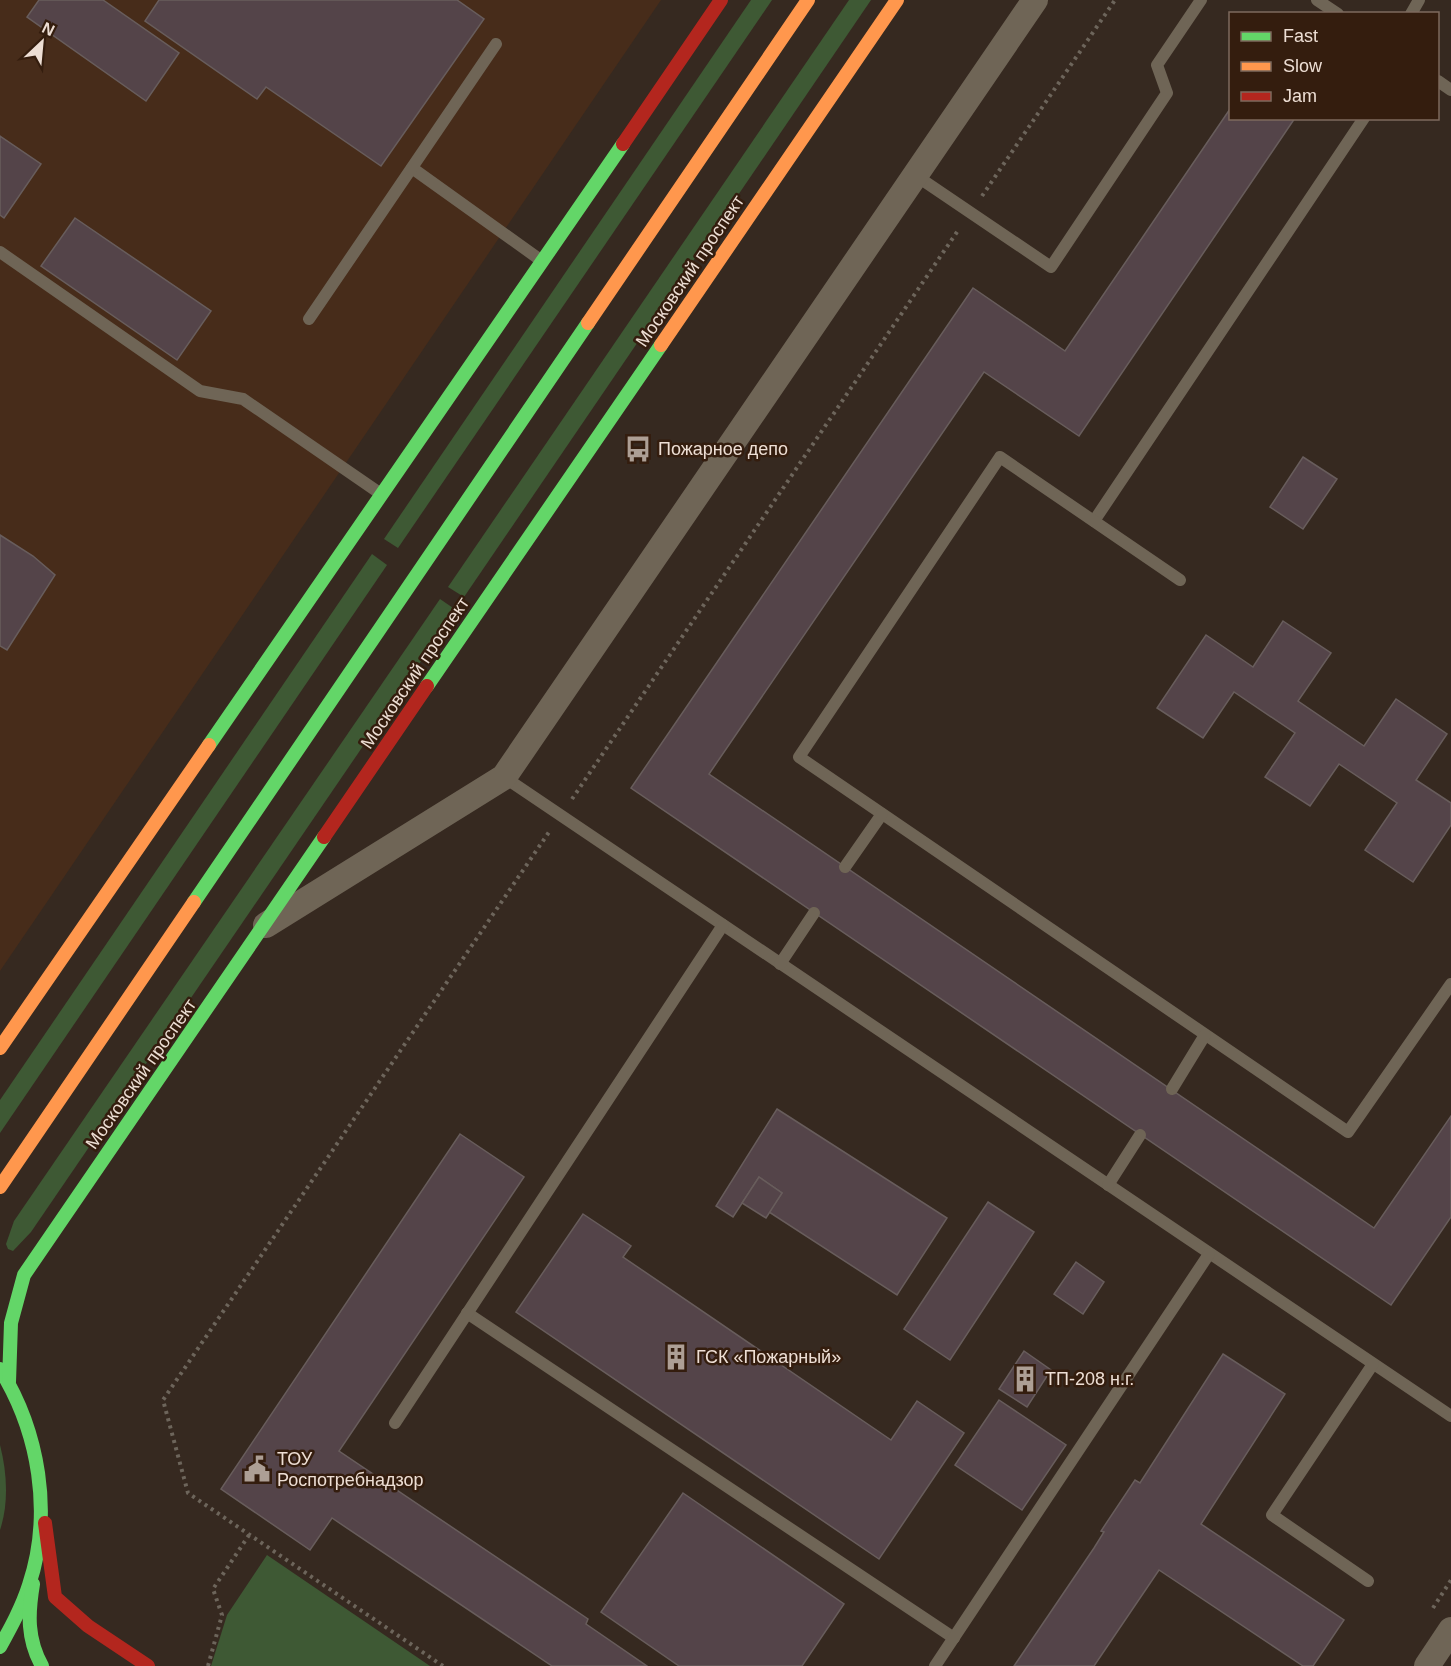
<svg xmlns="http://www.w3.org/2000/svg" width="1451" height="1666" font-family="Arial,sans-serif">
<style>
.built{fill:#472c1a}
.green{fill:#3e5934}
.building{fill:#544449;stroke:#685d5c;stroke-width:1.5}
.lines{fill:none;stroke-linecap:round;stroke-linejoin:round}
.path{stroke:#6d655b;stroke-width:4;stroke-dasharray:3 4.5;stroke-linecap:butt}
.lane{stroke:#6f6556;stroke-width:12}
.street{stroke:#6f6556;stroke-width:26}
.fast{stroke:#63d668;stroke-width:14}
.slow{stroke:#ff974d;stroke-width:14}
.jam{stroke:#b3261e;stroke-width:14}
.labels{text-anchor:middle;stroke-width:5;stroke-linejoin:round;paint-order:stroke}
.street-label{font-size:18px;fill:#edded4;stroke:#341d0e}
.poi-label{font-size:18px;fill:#edded4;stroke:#341d0e;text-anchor:start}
</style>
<rect width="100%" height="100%" fill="#362920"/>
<path class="built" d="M0 0H661L0 971Z"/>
<g class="green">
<path d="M751 0H772L398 548 384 539Z"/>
<path d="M849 0H871L464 597 448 587Z"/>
<path d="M372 554 387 565 0 1133V1100Z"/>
<path d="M440 599 456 610 31 1232 13 1251 8 1249 6 1244 14 1221Z"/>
<path d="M0 1445C7 1472 9 1503 0 1530Z"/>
<path d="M267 1555 430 1666H211L227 1615Z"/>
</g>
<g class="building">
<path d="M39 0H103L179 53 146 101 27 17Z"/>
<path d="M159 0H457L484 19 381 166 266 87 257 99 145 21Z"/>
<path d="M1230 109V118H1295L1079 436 984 372 709 774 1374 1228 1451 1116V1217L1391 1305 631 788 973 288 1065 351Z"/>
<path d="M0 136 41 164 4 218 0 215Z"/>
<path d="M75 218 211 311 177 360 41 266Z"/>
<path d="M1303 457 1337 479 1303 529 1270 507Z"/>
<path d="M0 535 33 556 55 575 7 650 0 646Z"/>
<path d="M1283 621 1331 653 1298 701 1364 746 1396 699 1447 734 1416 780 1451 803V825L1413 882 1365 850 1397 803 1339 764 1310 806 1265 777 1295 733 1234 692 1203 738 1157 708 1206 635 1253 667Z"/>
<path d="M777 1109 947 1218 897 1295 769 1212 782 1193 759 1177 733 1217 716 1206Z"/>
<path d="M460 1134 524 1177 339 1451 588 1619 586 1624 647 1666H552L332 1518 310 1550 221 1489Z"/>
<path d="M759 1177 782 1193 766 1218 742 1203Z"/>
<path d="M988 1202 1034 1232 950 1360 904 1329Z"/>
<path d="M583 1214 631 1246 623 1257 891 1440 917 1401 964 1433 879 1559 516 1312Z"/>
<path d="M1076 1262 1104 1282 1083 1314 1054 1294Z"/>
<path d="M1024 1351 1051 1370 1027 1407 999 1389Z"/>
<path d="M1223 1354 1285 1394 1201 1524 1344 1620 1313 1666H1303L1159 1570 1094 1666H1014L1094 1548 1104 1532 1101 1531 1135 1480 1140 1483Z"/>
<path d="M999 1400 1066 1445 1022 1510 955 1465Z"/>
<path d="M683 1493 844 1604 802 1666H679L601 1612Z"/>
</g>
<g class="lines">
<g class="path">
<path d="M982 196 1115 0"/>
<path d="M572 799 959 229"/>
<path d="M1433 1608 1451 1580"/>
<path d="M208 1666 222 1615 213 1589 249 1535"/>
<path d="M443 1666 188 1493 163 1400 549 832"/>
</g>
<g class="lane">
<path d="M1317 0 1338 14"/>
<path d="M1411 14 1419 0"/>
<path d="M1438 81 1451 90"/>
<path d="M412 168 542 261"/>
<path d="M915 175 1051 267 1167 93 1157 65 1201 0"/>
<path d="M0 252 200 391 243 399 381 494"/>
<path d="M309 319 496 44"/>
<path d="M1094 521 1364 118"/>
<path d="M1180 580 1000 457 799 757 1348 1132 1451 984"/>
<path d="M504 777 1451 1416"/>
<path d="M845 867 882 814"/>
<path d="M780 964 814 913"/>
<path d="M1172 1089 1205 1035"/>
<path d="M1108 1185 1140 1135"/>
<path d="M467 1313 954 1638"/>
<path d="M395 1423 723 925"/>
<path d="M1368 1581 1272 1515 1373 1364"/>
<path d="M935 1666 1209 1254"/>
</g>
<g class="street">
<path d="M266 925 504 777 1035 0"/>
<path d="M1427 1666 1451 1630"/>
</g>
<g class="fast">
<path d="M427 686 661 345"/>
<path d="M209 745 623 144"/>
<path d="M194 902 588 323"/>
<path d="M0 1369C39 1432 53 1513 29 1585 22 1607 11 1627 0 1647"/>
<path d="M9 1382 11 1323 24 1275 324 837"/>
<path d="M33 1584C28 1614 27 1639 42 1666"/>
</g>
<g class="slow">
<path d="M588 323 808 0"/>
<path d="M661 345 897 0"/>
<path d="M0 1048 209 745"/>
<path d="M0 1187 194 902"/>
</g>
<g class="jam">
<path d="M623 144 721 0"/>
<path d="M324 837 427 686"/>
<path d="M45 1523 55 1597 88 1626 148 1666"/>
</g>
</g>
<defs>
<g id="bus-bare" transform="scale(2.07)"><path d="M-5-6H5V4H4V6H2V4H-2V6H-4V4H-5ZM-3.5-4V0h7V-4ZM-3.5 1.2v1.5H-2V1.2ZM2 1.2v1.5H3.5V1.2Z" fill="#ad9f95" stroke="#341d0e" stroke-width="2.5" paint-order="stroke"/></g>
<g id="building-bare" transform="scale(2.07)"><path d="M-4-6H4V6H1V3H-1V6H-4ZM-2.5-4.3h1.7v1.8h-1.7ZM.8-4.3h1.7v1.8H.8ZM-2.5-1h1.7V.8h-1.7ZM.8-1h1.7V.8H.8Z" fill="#ad9f95" stroke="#341d0e" stroke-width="2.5" paint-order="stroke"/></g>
<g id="civic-bare" transform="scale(2.07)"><path d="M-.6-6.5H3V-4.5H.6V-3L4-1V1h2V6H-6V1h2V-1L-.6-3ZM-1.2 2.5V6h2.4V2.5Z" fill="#ad9f95" stroke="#341d0e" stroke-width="2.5" paint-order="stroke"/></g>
</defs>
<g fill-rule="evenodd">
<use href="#bus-bare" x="638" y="449"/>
<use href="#building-bare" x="676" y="1357"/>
<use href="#building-bare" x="1025" y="1379"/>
<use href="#civic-bare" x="257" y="1469"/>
</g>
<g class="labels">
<g class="street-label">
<text transform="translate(690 271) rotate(-56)" y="6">Московский проспект</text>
<text transform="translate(415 673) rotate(-56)" y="6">Московский проспект</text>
<text transform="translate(141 1074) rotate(-55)" y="6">Московский проспект</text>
</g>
<g class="poi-label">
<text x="658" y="455">Пожарное депо</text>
<text x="696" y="1363">ГСК «Пожарный»</text>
<text x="1045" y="1385">ТП-208 н.г.</text>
<text x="277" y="1465">ТОУ<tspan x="277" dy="21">Роспотребнадзор</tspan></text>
</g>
</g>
<rect x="1229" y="12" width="210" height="108" fill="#341d0e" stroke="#7e6a5d" stroke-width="1.5"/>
<rect x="1241" y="32" width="30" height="9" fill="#63d668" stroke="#7e6a5d" stroke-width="1.5"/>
<text x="1283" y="42" font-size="18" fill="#edded4">Fast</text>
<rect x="1241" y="62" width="30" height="9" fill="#ff974d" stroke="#7e6a5d" stroke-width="1.5"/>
<text x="1283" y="72" font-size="18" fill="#edded4">Slow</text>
<rect x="1241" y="92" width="30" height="9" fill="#b3261e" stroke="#7e6a5d" stroke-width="1.5"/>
<text x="1283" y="102" font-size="18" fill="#edded4">Jam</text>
<g transform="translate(42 42) rotate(26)" stroke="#341d0e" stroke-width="4.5" paint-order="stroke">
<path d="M0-4.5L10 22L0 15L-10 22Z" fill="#edded4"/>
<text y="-9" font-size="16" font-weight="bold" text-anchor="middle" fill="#edded4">N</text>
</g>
</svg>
